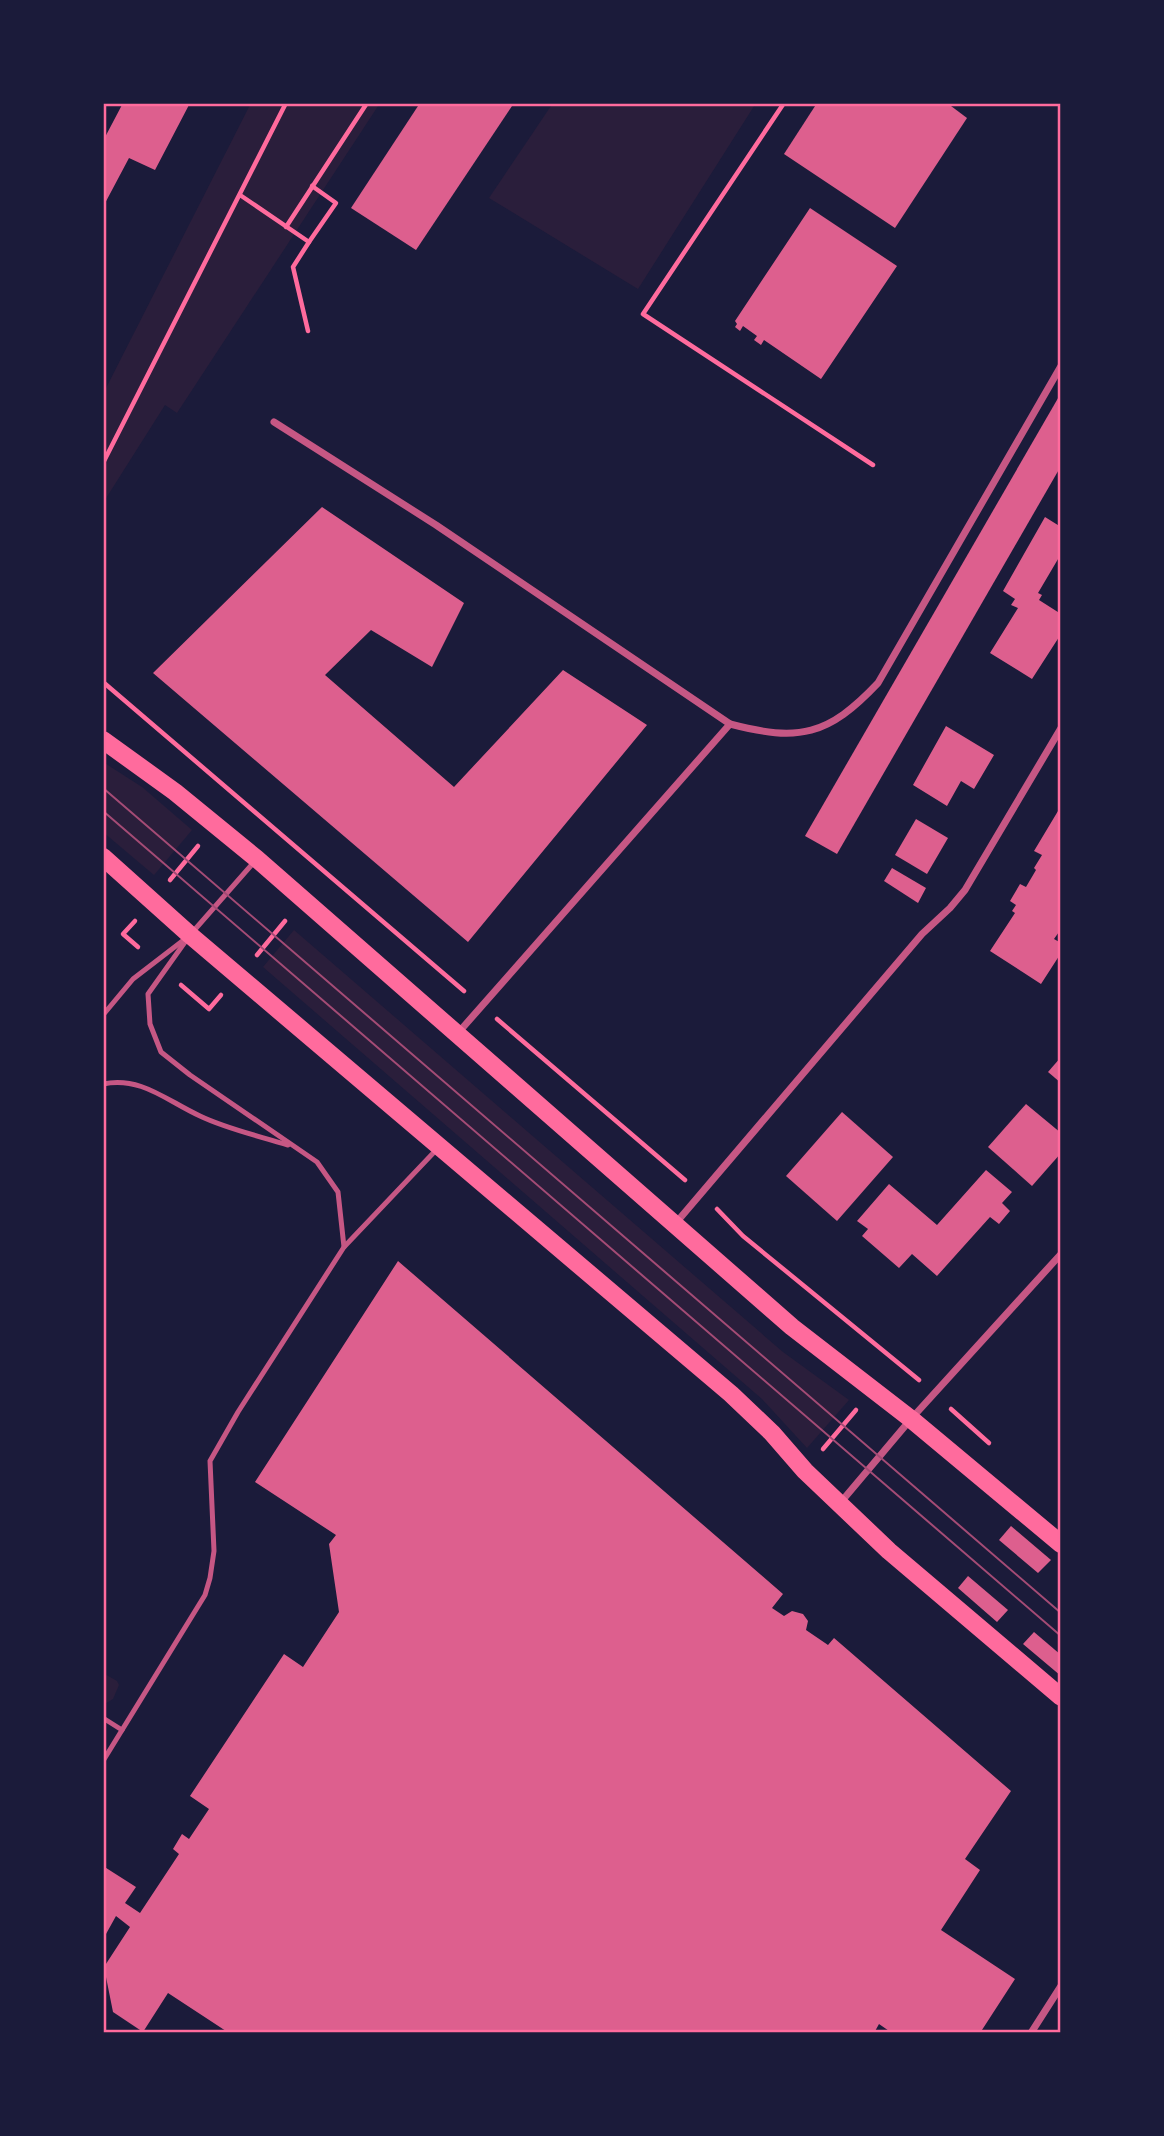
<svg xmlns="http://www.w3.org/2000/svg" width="1164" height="2136" font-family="'Fira Sans',sans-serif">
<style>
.green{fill:#2a1e3b}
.building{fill:#dd5f8e}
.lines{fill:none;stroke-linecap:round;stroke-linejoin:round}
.path{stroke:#ff6b9d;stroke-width:4.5}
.service{stroke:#c65784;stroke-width:5}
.minor{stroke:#c65784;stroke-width:7}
.primary{stroke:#ff6b9d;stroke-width:18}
.tram{stroke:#a44b75;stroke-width:2}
.neatline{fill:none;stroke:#ff6b9d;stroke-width:2.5}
</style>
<rect width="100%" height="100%" fill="#1b1b3a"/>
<g class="green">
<path d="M251 103H380L177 413 165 405 103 503V394Z"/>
<path d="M553 103H756L638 289 489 198Z"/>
<path d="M103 762 142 787 192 830 154 875 103 832Z"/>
<path d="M294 930 783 1352 849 1400 807 1448 762 1399 263 967Z"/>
<path d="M103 1673 117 1681 119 1685 113 1699 103 1705Z"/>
</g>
<g class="building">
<path d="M123 103H190L155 170 129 158 103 207V141Z"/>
<path d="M420 103H514L416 250 351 208Z"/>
<path d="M817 103H947L967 118 895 228 784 154Z"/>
<path d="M810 208 897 266 821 379 764 340 761 345 754 340 757 336 743 326 740 331 735 327 737 324 735 321Z"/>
<path d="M1061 393V466L837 854 805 836Z"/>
<path d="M322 507 464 603 432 667 371 630 325 675 454 787 563 670 647 725 468 942 153 673Z"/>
<path d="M1045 517 1061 527V554L1038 593 1042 595 1039 600 1061 614V634L1032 679 990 653 1018 608 1011 605 1015 599 1003 591Z"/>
<path d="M946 726 994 755 974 789 961 781 947 806 913 785Z"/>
<path d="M1061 806V929L1054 939 1061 943V953L1041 984 990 951 1015 913 1012 911 1016 905 1010 901 1020 884 1026 887 1036 870 1034 868 1042 855 1034 851Z"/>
<path d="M916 819 948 838 927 874 895 855Z"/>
<path d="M892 868 926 888 918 903 884 881Z"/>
<path d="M1061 1057V1083L1048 1072Z"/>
<path d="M1026 1104 1061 1133V1153L1032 1186 988 1147Z"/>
<path d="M842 1112 893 1157 837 1221 786 1176Z"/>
<path d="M986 1170 1012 1192 1002 1203 1010 1211 999 1224 990 1217 937 1276 912 1254 899 1268 862 1236 868 1229 857 1221 889 1184 937 1225Z"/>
<path d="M398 1261 783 1594 772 1608 784 1616 792 1611 803 1614 808 1621 806 1630 828 1645 834 1638 1011 1791 965 1859 980 1870 941 1930 1015 1979 980 2033H892L879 2024 874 2033H229L168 1993 143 2032 113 2012 104 1967 130 1927 116 1916 106 1934 103 1932V1866L136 1887 125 1903 140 1913 179 1854 173 1849 182 1834 189 1839 209 1809 190 1796 284 1654 303 1667 339 1612 329 1544 336 1535 255 1482Z"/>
<path d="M1011 1526 1051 1560 1038 1573 999 1540Z"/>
<path d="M968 1576 1008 1610 997 1622 958 1588Z"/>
<path d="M1034 1632 1061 1655V1676L1023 1644Z"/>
</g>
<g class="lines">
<g class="path">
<path d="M784 103 643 314 873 465"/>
<path d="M240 195 309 242 293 267 308 331"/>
<path d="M286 227 367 103"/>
<path d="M309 242 336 203 312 186"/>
<path d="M103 463 286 103"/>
<path d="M103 682 464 991"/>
<path d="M170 880 198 846"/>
<path d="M135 921 123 934 138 947"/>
<path d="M257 955 285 921"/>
<path d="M181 985 209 1009 221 995"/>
<path d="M497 1019 685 1180"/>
<path d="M717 1209 743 1236 919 1380"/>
<path d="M951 1409 989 1443"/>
<path d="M823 1449 856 1410"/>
</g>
<g class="service">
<path d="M255 861 190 935 148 994 150 1024 161 1052 190 1075 317 1162 338 1192 344 1247"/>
<path d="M103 1015 133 979 185 939"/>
<path d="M103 1084C141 1076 167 1101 200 1116 227 1129 259 1136 288 1145"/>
<path d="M103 1718 122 1730"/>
<path d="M103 1761 205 1595 210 1578 214 1551 210 1461 238 1412 344 1247 438 1148"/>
</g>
<g class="minor">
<path d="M274 422 436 525 730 724C799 742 828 736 878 683L1061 366"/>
<path d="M458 1033 730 724"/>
<path d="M675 1224 922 934 950 908 965 890 1061 728"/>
<path d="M841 1502 911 1419 1061 1254"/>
<path d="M1031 2033 1061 1986"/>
</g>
<g class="primary">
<path d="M103 740 175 792 257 859 792 1327 911 1419 1061 1544"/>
<path d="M103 857 190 935 731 1394 772 1433 805 1471 889 1551 1061 1697"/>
</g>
<g class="tram">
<path d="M103 788 1061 1613"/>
<path d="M103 811 1061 1636"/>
</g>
</g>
<rect width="1164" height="2136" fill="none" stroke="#1b1b3a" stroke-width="210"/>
<rect x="105" y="105" width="954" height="1926" class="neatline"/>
</svg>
